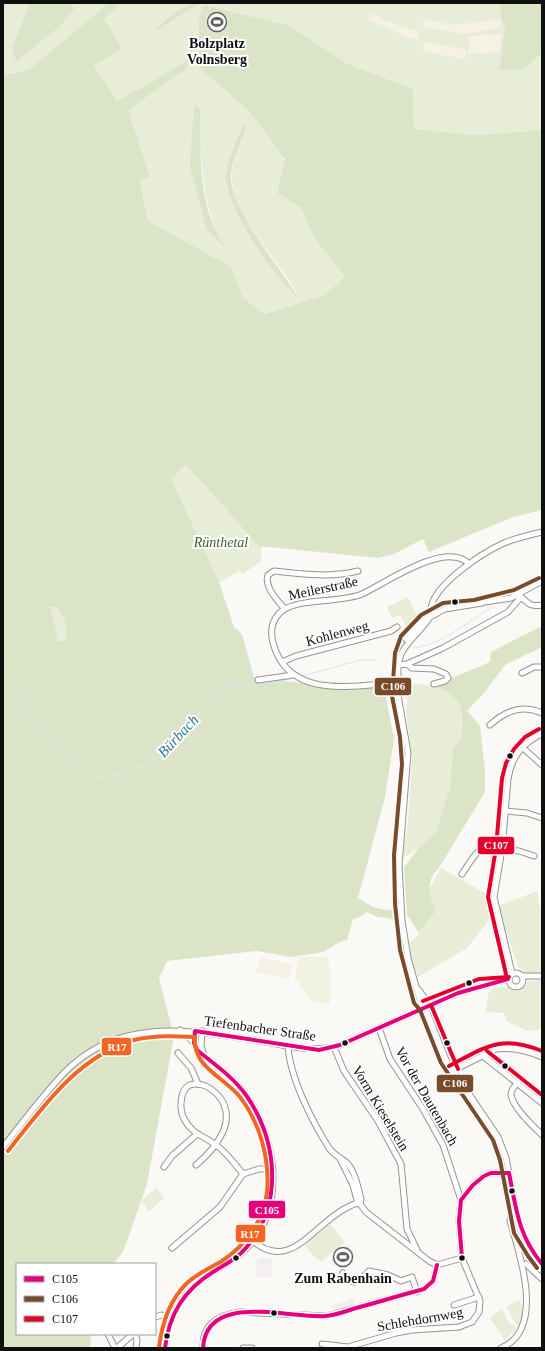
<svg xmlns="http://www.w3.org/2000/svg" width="545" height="1351" font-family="Georgia,serif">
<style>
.industrial{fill:#f2eef1}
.farmland{fill:#f6f1e4}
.green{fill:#e8edd8;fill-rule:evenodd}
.forest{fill:#dbe4c7;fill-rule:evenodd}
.pitch{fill:#f1f2e1}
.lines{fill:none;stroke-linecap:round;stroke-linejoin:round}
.stream{stroke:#d0ebf1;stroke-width:1}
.minor-casing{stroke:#959493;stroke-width:7}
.minor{stroke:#fefefe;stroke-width:5}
.bus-1-casing{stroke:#fff;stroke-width:7}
.bus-2-casing{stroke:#fff;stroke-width:7}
.bus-3-casing{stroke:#fff;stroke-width:7}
.bus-4-casing{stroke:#fff;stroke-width:7}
.bus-1{stroke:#e5007d;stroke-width:4}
.bus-2{stroke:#7a4b2a;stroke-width:4}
.bus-3{stroke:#e4002b;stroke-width:4}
.bus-4{stroke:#f26522;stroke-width:4}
.bus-dot{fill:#0f0f0f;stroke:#fff;stroke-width:1.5}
.labels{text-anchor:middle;stroke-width:4;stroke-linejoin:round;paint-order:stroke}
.poi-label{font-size:14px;font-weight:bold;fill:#0f0f0f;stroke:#fff}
.park-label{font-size:14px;font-style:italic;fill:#3d5f27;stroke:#fff}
.street-label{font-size:14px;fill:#0f0f0f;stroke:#fff}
.water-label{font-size:15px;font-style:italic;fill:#287692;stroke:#fff}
.line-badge{stroke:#fff;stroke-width:1.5}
.badge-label{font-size:11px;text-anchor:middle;font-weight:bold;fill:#fff}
</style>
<rect width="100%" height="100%" fill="#fbf9f5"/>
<g class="industrial">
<path d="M257 1258H272L271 1277H256Z"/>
<path d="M353 1298 356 1305 333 1312 331 1306Z"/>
</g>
<g class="farmland">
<path d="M372 13 384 20 418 32 420 41 410 38 369 20Z"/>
<path d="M423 19 452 25 500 20 502 25 500 28 466 34 423 27Z"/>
<path d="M501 34V42L498 52 468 55 470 36Z"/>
<path d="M424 42 466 50 465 59 422 51Z"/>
<path d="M260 957 292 964 289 979 256 972Z"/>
</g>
<g class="green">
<path d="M3 3H30L12 48 75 8 69 3H109L28 70 3 75Z"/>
<path d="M121 3H192L174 13 156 31 197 4 196 3H501L500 14 505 28 499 70 525 69 542 53V130L475 135 414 129 413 89 348 64 290 26 199 68 249 111 285 161 277 193 301 208 315 239 345 277 324 295 265 314 243 298 231 267 148 222 140 181 150 177 128 110 185 70 191 58 152 82 117 101 94 65 123 49 104 19ZM372 13 384 20 418 32 420 41 410 38 369 20ZM423 19 452 25 500 20 502 25 500 28 466 34 423 27ZM501 34V42L498 52 468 54 470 36ZM425 42 466 50 465 59 422 51ZM194 105 206 197 214 228 225 246 207 230 191 168ZM247 126C242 138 232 164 232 176 231 216 281 261 298 296 274 281 223 202 226 174 227 163 242 137 247 126Z"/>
<path d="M129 423 160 433 259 542 261 547V561L243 574 239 571 204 591Z"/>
<path d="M408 597 417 616 406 626 400 615 392 618 387 607Z"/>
<path d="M49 607 58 608C65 618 69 630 64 641H58Z"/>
<path d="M409 684 435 685 456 698 462 706V738L453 747 450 787 436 832 419 848 407 856 402 855 408 821 412 760 406 711Z"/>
<path d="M441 868 490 896 494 918 488 921 467 948 418 977 411 959 408 944 418 935 435 912 429 889Z"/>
<path d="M537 891 542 916V973H526L518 967 498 906Z"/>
<path d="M542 980V1029L528 1031 506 1021 504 1013 486 1012 488 995 492 988 507 987 514 991H518L530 981Z"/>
<path d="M156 1188 164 1198 149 1211 141 1201Z"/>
<path d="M330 1224 345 1242 322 1261 316 1259 305 1245Z"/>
<path d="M519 1300 527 1314 523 1328 516 1324 506 1307Z"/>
<path d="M502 1309 509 1322 517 1328 505 1340 490 1318Z"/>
</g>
<g class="forest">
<path d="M30 3H69L75 8 59 27 16 61 12 48Z"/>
<path d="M109 3H121L104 19 123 49 94 65 117 101 152 82 192 57 185 70 128 110 150 177 140 181 148 221 231 267 243 298 265 314 324 295 345 277 315 239 301 208 277 193 285 160 249 111 199 68V21L203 5 290 26 348 64 413 89 414 129 475 135 542 130V510L513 517 429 552 423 539 394 554 378 558 259 546 186 464 171 479 219 582 234 627 242 634 254 677 317 685 383 682 394 739 385 797 358 898 373 907 385 910 400 908 402 925 401 935 396 934 393 919 377 917 367 912 360 917 353 919 347 940 342 941 323 952 291 957 257 951 167 961 159 978 174 1036 147 1184 123 1252 113 1264H17V1334H91L90 1348H3V75L28 70ZM50 607 58 608C65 618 69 630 64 641H58Z"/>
<path d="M192 3 198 4 156 31H154L174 13Z"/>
<path d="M501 3H542V53L525 69 499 70 505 28 500 14Z"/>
<path d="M194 104 200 109C200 148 199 190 214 227 217 234 222 241 226 248L207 230 190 168Z"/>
<path d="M244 124 247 125C242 140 232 161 231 175 229 208 281 268 298 297 275 281 222 202 226 173 228 158 238 138 244 124Z"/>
<path d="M542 626V647L505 665 484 693 467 711 480 726 485 771V792L440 866C424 884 430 891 435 912L419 933 407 915 404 867 419 848 436 832 450 787 453 747 462 738C462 703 467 704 435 685L490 662 491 652Z"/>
</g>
<g class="pitch">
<path d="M207 15 228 18 227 28 206 26Z"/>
<path d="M298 957H328L330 970V1004L312 1001 295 978Z"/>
<path d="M348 1245 355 1253 338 1268 330 1260Z"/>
</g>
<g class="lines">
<g class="stream">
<path d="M528 293 542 294"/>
<path d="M448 636 492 607"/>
<path d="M413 648 428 645 446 637"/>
<path d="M246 651 255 683"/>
<path d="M3 670 18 683 17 689 23 698 24 709 27 716 33 717C36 722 40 725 43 729 55 746 67 761 87 772"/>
<path d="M302 676 361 660H376"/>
<path d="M270 683H285"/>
<path d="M91 774C106 781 102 777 115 774 119 773 124 773 128 771 133 769 136 765 142 766 146 761 151 761 157 758 161 755 162 752 167 751L188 721 197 720 199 718V707L205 700 212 695 220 693 225 686 244 687 246 681 260 684 296 678"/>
<path d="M120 783 121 773"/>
</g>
<g class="minor-casing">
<g id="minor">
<path d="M521 597C529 604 531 607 542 605"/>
<path d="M478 603 511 598 542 581"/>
<path d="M285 609C277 600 264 587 268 575L274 571C302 574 330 578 358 571"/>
<path d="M436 614 431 609C433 585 482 553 504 543 516 538 529 535 542 532"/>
<path d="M406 639 424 620 445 609 482 603"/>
<path d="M282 662 296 656 391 631 397 627"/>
<path d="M407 664 412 668 434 669 446 674 448 678 445 681 434 684"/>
<path d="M399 665 407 664 443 648 508 612 521 597 519 594"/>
<path d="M522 673 534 667H542"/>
<path d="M258 680 293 675"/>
<path d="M398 683C354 685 289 701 273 643 270 631 272 619 282 611 298 598 341 603 362 594 386 583 446 540 469 564"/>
<path d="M399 686C393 646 411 645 430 617"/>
<path d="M399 688 398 695 408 753 399 865 402 921 408 958 420 1001 425 1007 446 1060 498 1137 506 1158 520 1231 533 1253 542 1264"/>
<path d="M490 725C505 711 522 704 542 713"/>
<path d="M522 747 542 765"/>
<path d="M505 811 527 813 542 818"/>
<path d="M502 849 519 851 534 856"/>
<path d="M462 874C471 861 483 837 503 840"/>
<circle cx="516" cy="980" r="7"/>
<path d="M512 973 494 897 502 849 508 779C511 758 522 743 542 734"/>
<path d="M522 976H542"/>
<path d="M419 990 425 999V1007"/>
<path d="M379 1028 390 1059 423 1109 443 1145 461 1200"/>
<path d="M180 1030 186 1034 194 1043"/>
<path d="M202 1031 201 1046 204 1056"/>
<path d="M288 1046C290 1078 312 1121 329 1148 333 1154 340 1158 346 1162 355 1170 358 1188 361 1199L360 1203"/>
<path d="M334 1047 344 1071 378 1121 401 1164 407 1229 418 1252"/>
<path d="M178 1053 191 1068 198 1084"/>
<path d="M483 1056 542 1103"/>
<path d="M452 1071 496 1049C512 1047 528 1051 542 1057"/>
<path d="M518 1083C515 1086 511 1089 511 1094 512 1107 533 1126 542 1135"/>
<path d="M3 1147C23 1122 43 1095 65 1072 118 1018 185 1029 253 1040 281 1044 312 1054 340 1045L458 993 508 979"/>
<path d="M340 1159 353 1185 357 1200 366 1212 429 1261 437 1265 462 1258"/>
<path d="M196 1165C216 1148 240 1119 217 1094 212 1089 203 1083 195 1084 179 1084 179 1109 184 1119 192 1134 204 1136 216 1145 227 1153 235 1164 243 1174"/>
<path d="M164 1167 172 1156 196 1135"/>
<path d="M253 1241C290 1273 314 1224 346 1208 350 1206 355 1203 360 1203"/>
<path d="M172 1248 220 1207 243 1174 259 1169H273"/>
<path d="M526 1264 542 1279"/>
<path d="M343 1273 349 1280 354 1282 361 1279 369 1271 388 1275 401 1281 412 1277 417 1292"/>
<path d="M454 1305 479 1297"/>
<path d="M155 1317 162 1315 171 1318"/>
<path d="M108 1334 115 1348"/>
<path d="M135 1334 137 1340 136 1348"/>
<path d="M322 1344 348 1347 396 1333 412 1330 459 1327 472 1322 479 1312 480 1301 462 1258 459 1221 461 1200 473 1185 484 1176 491 1173H509"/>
<path d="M117 1348 133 1334"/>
<path d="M165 1348C168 1312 183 1291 213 1272 225 1265 236 1259 245 1250 287 1208 277 1139 246 1095 233 1077 214 1064 197 1050L194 1043 195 1031"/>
<path d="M203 1348C202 1324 218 1315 240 1312L327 1316 424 1289 433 1281 437 1265"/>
<path d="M243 1348H252"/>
<path d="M501 1348C545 1330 521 1257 510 1221L511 1215 516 1212"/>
</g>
</g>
<use href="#minor" class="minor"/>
<g class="bus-1-casing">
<g id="bus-1">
<path d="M509 1173C516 1208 518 1235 542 1264"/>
<path d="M462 1258 459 1221 461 1200 473 1185 484 1176 491 1173H509"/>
<path d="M165 1348C169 1314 184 1290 213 1272 224 1265 237 1259 245 1249 284 1206 278 1141 246 1095 233 1077 214 1064 197 1050L194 1043 195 1031 319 1050 340 1045 458 993 508 979"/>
<path d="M203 1348C206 1291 290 1319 326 1316 336 1315 347 1311 356 1308 379 1302 401 1295 424 1289L433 1281 437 1265"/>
</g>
</g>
<g class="bus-2-casing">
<path id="bus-2" d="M537 1268 528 1256 514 1233 500 1160 493 1140 441 1063 420 1010 414 1003 400 950 395 904 394 855 402 764 400 737 392 696 395 653 401 636 421 615 443 603 474 600 514 590 539 578"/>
</g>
<g class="bus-3-casing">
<g id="bus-3">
<path d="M506 974 488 897 496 848 502 778 506 763 514 749 525 737 539 729"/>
<path d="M423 1001 479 979 509 977"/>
<path d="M431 1005 458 1069"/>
<path d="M487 1051 542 1095"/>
<path d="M449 1066C486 1047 500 1034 542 1051"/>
</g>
</g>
<g class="bus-4-casing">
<path id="bus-4" d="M8 1151C43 1107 77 1057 134 1040 154 1035 175 1036 195 1037 192 1067 224 1077 240 1097 260 1123 270 1159 267 1192 264 1220 245 1246 222 1261 210 1268 196 1274 186 1284 169 1301 162 1324 159 1347"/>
</g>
<use href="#bus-1" class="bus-1"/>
<use href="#bus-2" class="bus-2"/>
<use href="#bus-3" class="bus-3"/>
<use href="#bus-4" class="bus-4"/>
</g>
<defs>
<g id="stadium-ring" transform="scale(1)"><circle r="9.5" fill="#fff" stroke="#626160" stroke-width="1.5"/><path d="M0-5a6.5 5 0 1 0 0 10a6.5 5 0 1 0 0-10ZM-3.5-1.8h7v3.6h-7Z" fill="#626160"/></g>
</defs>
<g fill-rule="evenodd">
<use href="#stadium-ring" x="217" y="22"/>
<use href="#stadium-ring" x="343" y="1257"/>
</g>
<g class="bus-dot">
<circle cx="455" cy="602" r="3.5"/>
<circle cx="510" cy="756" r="3.5"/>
<circle cx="469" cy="983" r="3.5"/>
<circle cx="345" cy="1043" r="3.5"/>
<circle cx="447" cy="1043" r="3.5"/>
<circle cx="505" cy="1066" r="3.5"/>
<circle cx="512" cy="1191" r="3.5"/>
<circle cx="236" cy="1258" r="3.5"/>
<circle cx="462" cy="1258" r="3.5"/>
<circle cx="274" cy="1313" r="3.5"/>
<circle cx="167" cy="1336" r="3.5"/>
</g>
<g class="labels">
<g class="poi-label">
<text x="217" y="48">Bolzplatz<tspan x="217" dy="16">Volnsberg</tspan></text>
<text x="343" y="1283">Zum Rabenhain</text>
</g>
<g class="park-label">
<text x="221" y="547">Rünthetal</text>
</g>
<g class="street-label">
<text transform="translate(323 588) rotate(-12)" y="5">Meilerstraße</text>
<text transform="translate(337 633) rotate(-15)" y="5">Kohlenweg</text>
<text transform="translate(260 1028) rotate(8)" y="5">Tiefenbacher Straße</text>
<text transform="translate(427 1096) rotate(60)" y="5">Vor der Dautenbach</text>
<text transform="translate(381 1108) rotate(59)" y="5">Vorm Kieselstein</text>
<text transform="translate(420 1319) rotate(-10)" y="5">Schlehdornweg</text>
</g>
<g class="water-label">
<text transform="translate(178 736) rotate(-47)" y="5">Bürbach</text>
</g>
</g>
<g class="line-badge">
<rect x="374" y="677" width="38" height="19" rx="4" fill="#7a4b2a"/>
<rect x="477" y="836" width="38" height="19" rx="4" fill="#e4002b"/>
<rect x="101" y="1037" width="31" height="19" rx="4" fill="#f26522"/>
<rect x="436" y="1074" width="38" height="19" rx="4" fill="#7a4b2a"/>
<rect x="248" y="1200" width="38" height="19" rx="4" fill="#e5007d"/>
<rect x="235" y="1224" width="31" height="19" rx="4" fill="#f26522"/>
</g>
<g class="badge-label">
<text x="393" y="690">C106</text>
<text x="496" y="849">C107</text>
<text x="117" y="1051">R17</text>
<text x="455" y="1087">C106</text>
<text x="267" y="1214">C105</text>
<text x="250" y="1238">R17</text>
</g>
<rect width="545" height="1351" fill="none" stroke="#0f0f0f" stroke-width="8"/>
<rect x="16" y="1263" width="140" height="72" fill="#ffffff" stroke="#9f9f9f"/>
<rect x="24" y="1276" width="20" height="6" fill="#e5007d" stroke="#9f9f9f"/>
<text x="52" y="1283" font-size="12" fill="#0f0f0f">C105</text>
<rect x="24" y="1296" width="20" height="6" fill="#7a4b2a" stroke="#9f9f9f"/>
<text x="52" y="1303" font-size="12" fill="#0f0f0f">C106</text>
<rect x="24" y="1316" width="20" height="6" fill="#e4002b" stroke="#9f9f9f"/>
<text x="52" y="1323" font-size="12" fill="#0f0f0f">C107</text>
</svg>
